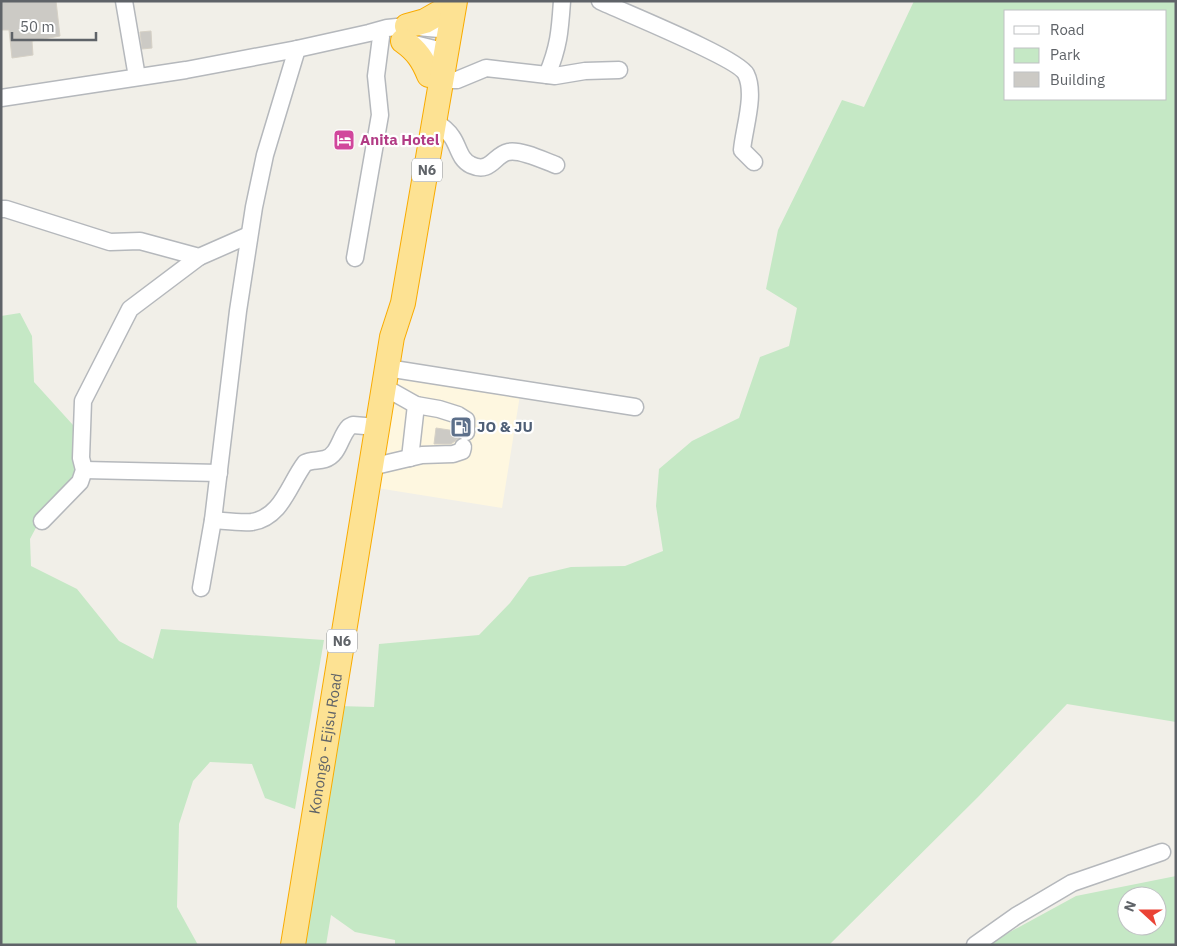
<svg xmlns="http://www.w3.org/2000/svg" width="1177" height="946" font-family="'IBM Plex Sans',sans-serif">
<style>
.commercial{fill:#fef7e0}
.green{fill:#c5e8c5;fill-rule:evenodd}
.building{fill:#cccac5;stroke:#d6d1c6}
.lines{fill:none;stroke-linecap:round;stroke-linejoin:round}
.minor-casing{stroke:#b5b8bc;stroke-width:19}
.highway-casing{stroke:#f9ab00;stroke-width:26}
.minor{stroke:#fff;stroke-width:16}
.highway{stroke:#fde293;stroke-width:24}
.labels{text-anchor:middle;stroke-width:4.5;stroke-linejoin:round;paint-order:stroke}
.shield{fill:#fff;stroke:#8f9295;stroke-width:1}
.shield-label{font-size:14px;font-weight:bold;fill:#5f6368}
.hotel-label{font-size:15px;font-weight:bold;fill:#b23c85;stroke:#fff;text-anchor:start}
.service-label{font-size:15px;font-weight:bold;fill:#4e5e75;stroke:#fff;text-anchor:start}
.street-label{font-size:15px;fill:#5f6368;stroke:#fff}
</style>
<rect width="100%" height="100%" fill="#f1efe8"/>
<path class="commercial" d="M395 376 520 395 502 508 377 488Z"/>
<g class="green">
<path d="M914 1H1176V722L1067 704 978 797 829 945H395V940L355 932 331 915 326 945H303L338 706 374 707 379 644 479 635 510 603 529 577 571 567 625 566 663 551 656 506 659 469 692 441 739 418 760 357 789 346 797 308 766 289 778 230 842 100 864 107ZM1006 11H1166V99H1006Z"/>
<path d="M20 313 32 336 34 382 73 425 77 473 48 505 30 539 31 566 77 589 119 641 153 659 161 629 324 640 295 809 265 798 252 764 210 762 193 781 179 824 177 907 198 945H1V316Z"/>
<path d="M1176 876V945H989L997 939 1076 896ZM1127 896H1157V926H1127Z"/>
</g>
<g class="building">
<path d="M1 1H56L60 36 32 41 33 55 12 58 9 30H1Z"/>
<path d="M151 31 152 48 142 49 140 32Z"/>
<path d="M436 428 456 431 459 438 451 444H434Z"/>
</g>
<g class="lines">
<g class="minor-casing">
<g id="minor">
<path d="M124 1 137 77"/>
<path d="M600 1C623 12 738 58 746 74 756 94 744 128 742 150L754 162"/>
<path d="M406 42 447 52"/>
<path d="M547 75 555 76 585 71 619 70"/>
<path d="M442 80H457L486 68 547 75C559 47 560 30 562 1"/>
<path d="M1 98 186 70 297 49 369 33 387 28 407 26 450 30"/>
<path d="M435 122C442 126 448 131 452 137 459 147 459 159 471 165 491 174 494 155 508 152 520 149 545 161 556 165"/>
<path d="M1 209H6L110 242 140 241 199 257 249 235"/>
<path d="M355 258 380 115 376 76 381 37"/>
<path d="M387 368 635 407"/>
<path d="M384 387 416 405 439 409 458 415 466 420V432"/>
<path d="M410 458 416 405"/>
<path d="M371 467 422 455 453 454 462 451 463 447"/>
<path d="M84 470 219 473"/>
<path d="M213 520C226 521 240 523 252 522 282 517 289 484 305 463 311 460 318 461 325 459 339 455 340 436 349 427L353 425 377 427"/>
<path d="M42 521 80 482 84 470 81 458 83 401 130 309 199 257"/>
<path d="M201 588 213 520 238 311 254 207 265 155 297 49"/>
<path d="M975 945 1016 916 1072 883 1162 852"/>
</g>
</g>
<g class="highway-casing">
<g id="highway">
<path d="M407 26 425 21 439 13"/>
<path d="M403 41C417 51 423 60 429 75"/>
<path id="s1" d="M293 945 392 337 403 303 455 1"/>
</g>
</g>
<use href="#minor" class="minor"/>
<use href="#highway" class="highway"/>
</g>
<defs>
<g id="hotel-square" transform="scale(1.125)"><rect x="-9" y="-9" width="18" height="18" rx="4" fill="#d1479c" stroke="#fff"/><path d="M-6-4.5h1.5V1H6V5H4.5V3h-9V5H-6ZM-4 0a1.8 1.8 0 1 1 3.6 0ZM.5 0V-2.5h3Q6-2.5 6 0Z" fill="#fff"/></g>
<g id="fuel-square" transform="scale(1.125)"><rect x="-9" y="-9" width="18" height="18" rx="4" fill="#5c6f8a" stroke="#fff"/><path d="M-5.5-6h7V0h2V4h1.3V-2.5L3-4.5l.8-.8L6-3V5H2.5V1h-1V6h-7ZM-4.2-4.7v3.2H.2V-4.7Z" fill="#fff"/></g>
</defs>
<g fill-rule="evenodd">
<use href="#hotel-square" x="344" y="140"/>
<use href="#fuel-square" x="461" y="427"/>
</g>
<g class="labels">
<g class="shield">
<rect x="412" y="158.5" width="30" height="23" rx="4"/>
<rect x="327" y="629.5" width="30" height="23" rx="4"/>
</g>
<g class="shield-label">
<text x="427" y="175">N6</text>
<text x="342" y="646">N6</text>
</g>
<g class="hotel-label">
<text x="360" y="145">Anita Hotel</text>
</g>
<g class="service-label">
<text x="477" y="432">JO &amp; JU</text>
</g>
<g class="street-label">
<text dy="5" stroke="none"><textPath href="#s1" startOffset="204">Konongo - Ejisu Road</textPath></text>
</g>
</g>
<rect width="1177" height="946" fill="none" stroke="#5f6368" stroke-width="5"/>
<rect x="1004" y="10" width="162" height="90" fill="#ffffff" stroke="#bfc1c3"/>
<rect x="1014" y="26" width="25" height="8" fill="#ffffff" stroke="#bfc1c3"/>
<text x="1050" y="35" font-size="15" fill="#5f6368">Road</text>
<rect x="1014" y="48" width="25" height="15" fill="#c5e8c5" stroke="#bfc1c3"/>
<text x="1050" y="60" font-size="15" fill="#5f6368">Park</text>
<rect x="1014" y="72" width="25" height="15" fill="#cccac5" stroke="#bfc1c3"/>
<text x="1050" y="85" font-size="15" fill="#5f6368">Building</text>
<g transform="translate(1142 911) rotate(291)"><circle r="24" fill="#ffffff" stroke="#bfc1c3"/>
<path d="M0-4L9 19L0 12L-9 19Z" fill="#ea4335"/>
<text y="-8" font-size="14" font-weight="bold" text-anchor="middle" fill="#5f6368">N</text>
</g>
<path d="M12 32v8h84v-8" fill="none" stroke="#5f6368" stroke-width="2.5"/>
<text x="20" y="32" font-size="15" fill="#5f6368" stroke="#ffffff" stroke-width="4" paint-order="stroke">50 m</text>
</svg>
